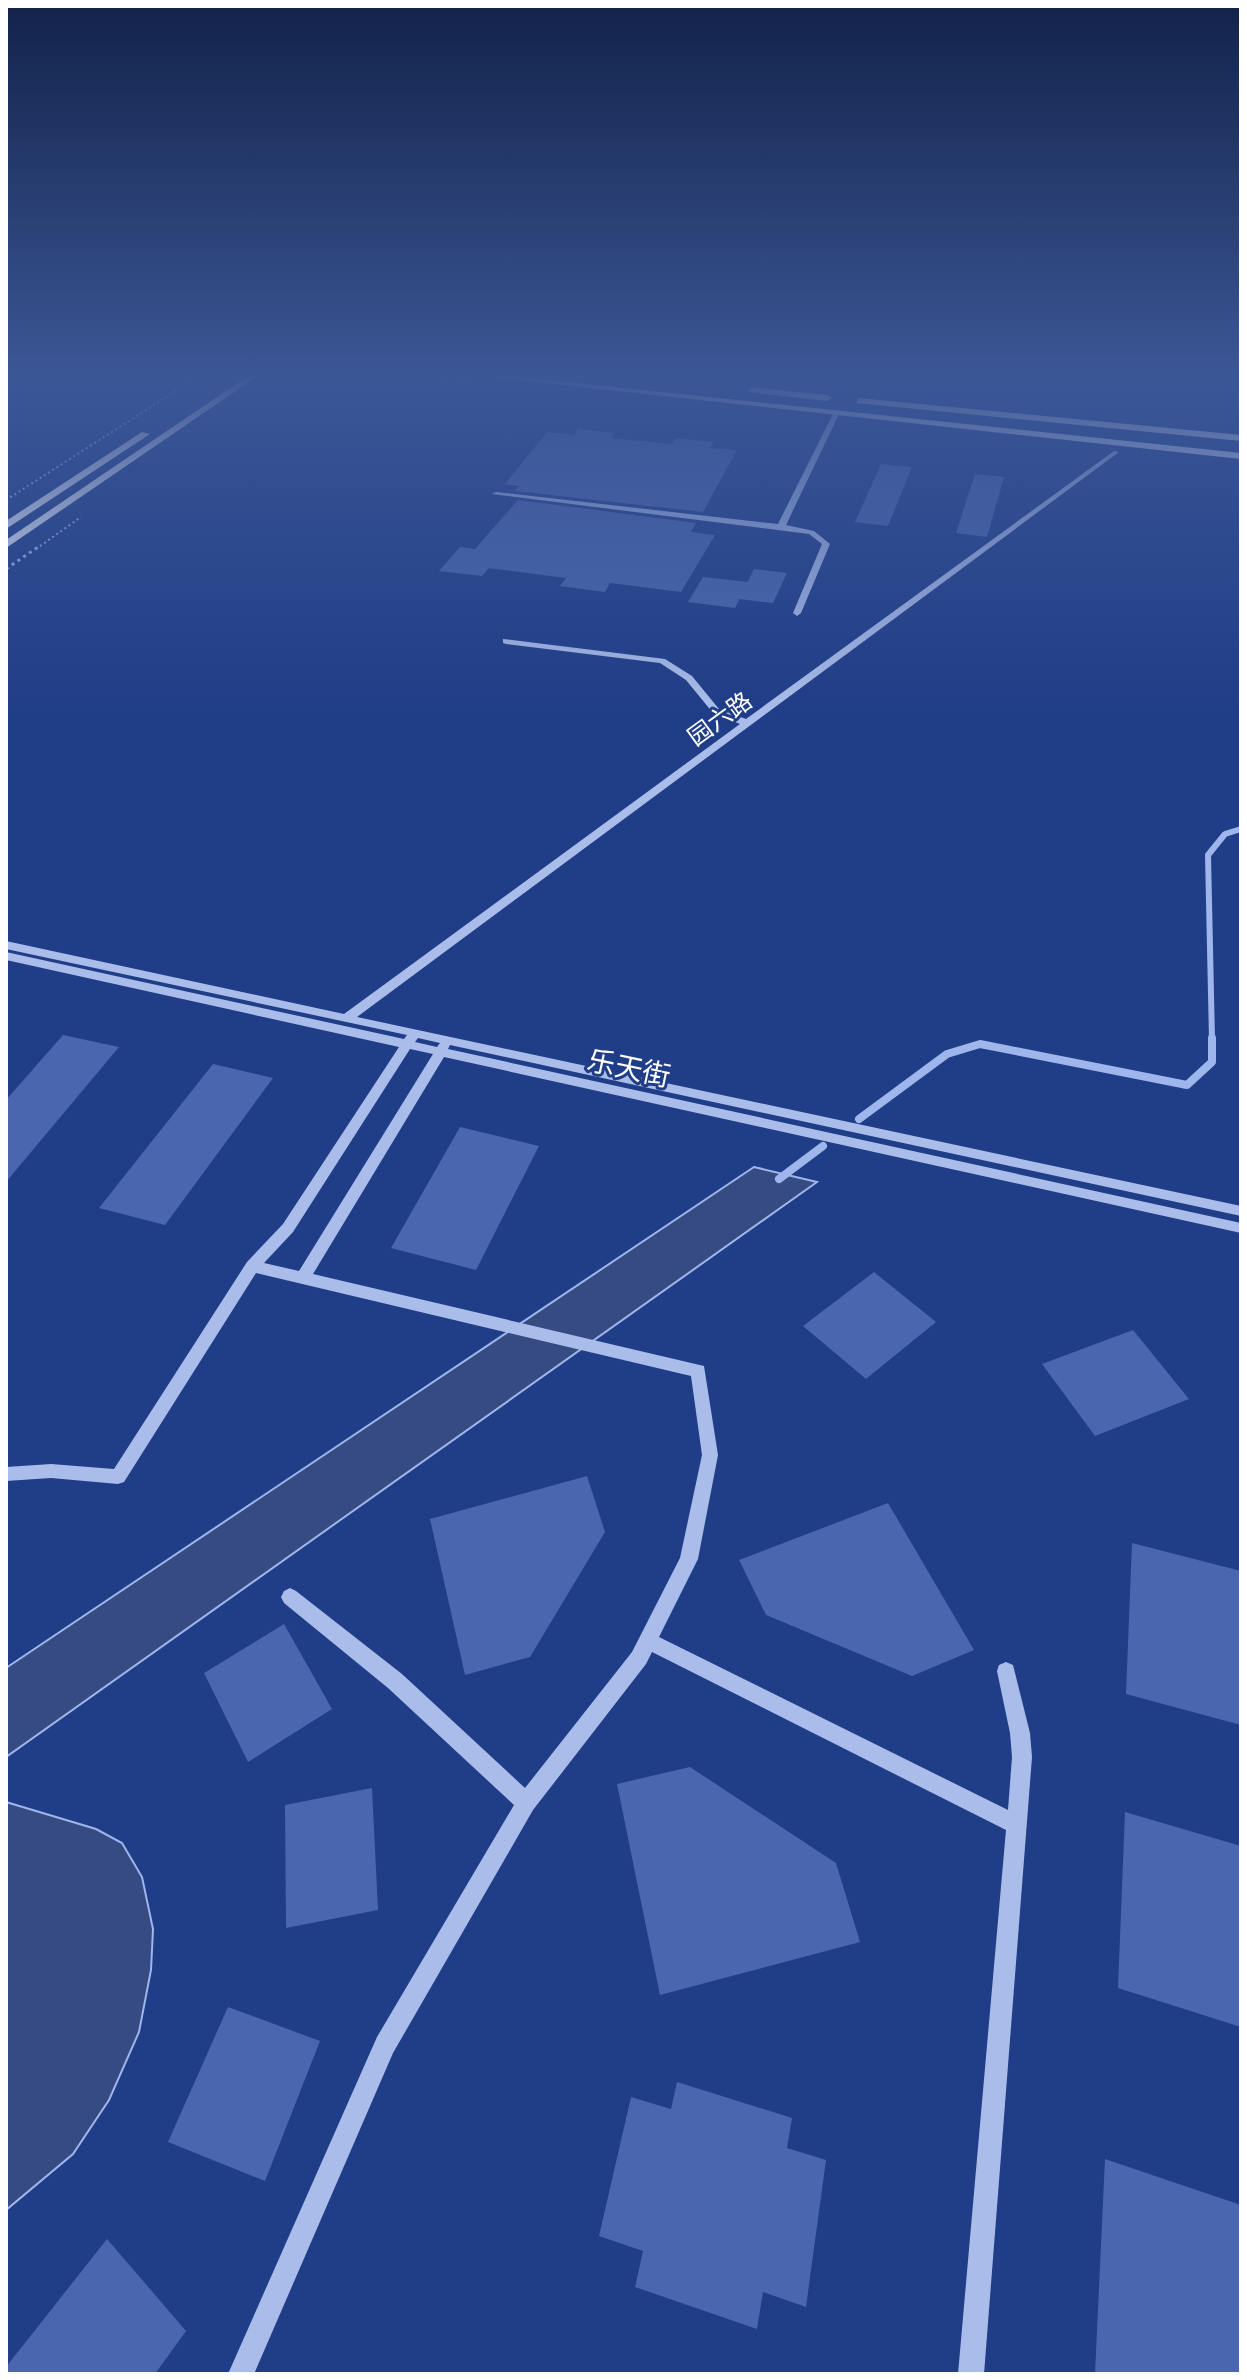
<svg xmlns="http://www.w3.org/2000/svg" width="1247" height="2380" font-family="'Sofia Sans Condensed','Noto Sans SC',sans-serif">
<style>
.water{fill:#364b82;stroke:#9eb6eb;stroke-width:2}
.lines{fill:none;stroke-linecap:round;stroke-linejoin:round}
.stream-far1{stroke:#9eb6eb;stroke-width:6}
.stream{stroke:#9eb6eb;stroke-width:8}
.building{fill:#4966af}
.path-far1{stroke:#aabdea;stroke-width:2;stroke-dasharray:2 3;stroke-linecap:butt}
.path{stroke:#aabdea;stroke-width:3;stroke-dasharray:3 4;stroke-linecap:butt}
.minor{fill:#aabdea;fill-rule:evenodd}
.major{fill:#eef2fe;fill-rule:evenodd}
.labels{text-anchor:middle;stroke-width:6;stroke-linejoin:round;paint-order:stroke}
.far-street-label{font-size:24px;fill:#fff;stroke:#203d87}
.street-label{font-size:28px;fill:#fff;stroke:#203d87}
</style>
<rect width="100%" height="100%" fill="#203d87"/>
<g class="water">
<path d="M754 1167 817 1182 6 1757V1668Z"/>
<path d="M6 1802 96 1829 122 1843 142 1877 153 1929 151 1970 139 2032 109 2100 73 2154 6 2210Z"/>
</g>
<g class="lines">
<path class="stream-far1" d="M1212 1040 1208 855 1225 834 1241 829"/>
<g class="stream">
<path d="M859 1119 947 1054 980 1044 1187 1085 1212 1062V1038"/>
<path d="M779 1179 823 1146"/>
</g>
</g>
<g class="building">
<path d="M578 429 615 433 611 438 672 444 676 438 714 442 710 448 737 450 703 512 515 491 519 486 505 484 547 432 574 435Z"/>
<path d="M881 464 912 467 888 526 855 522Z"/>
<path d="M975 474 1004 477 987 537 956 533Z"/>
<path d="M518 500 696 523 691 532 715 535 681 592 610 583 605 592 560 586 566 578 489 568 482 576 439 571 460 547 475 549Z"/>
<path d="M754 569 787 573 773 603 739 599Z"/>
<path d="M703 577 748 582 735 608 688 602Z"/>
<path d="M63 1035 119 1047 6 1182V1100Z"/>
<path d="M213 1064 273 1078 165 1225 99 1208Z"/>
<path d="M460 1127 539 1146 476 1270 391 1248Z"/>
<path d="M874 1272 936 1322 866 1379 803 1326Z"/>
<path d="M1133 1330 1189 1399 1095 1436 1042 1364Z"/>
<path d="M587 1476 605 1532 530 1657 465 1675 430 1519Z"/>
<path d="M888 1503 974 1650 912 1676 766 1615 739 1560Z"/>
<path d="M1132 1543 1241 1571V1725L1126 1694Z"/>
<path d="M284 1624 332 1709 248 1762 204 1673Z"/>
<path d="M690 1767 836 1863 860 1942 660 1995 617 1784Z"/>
<path d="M372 1788 378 1910 286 1928 285 1805Z"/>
<path d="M1125 1812 1241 1846V2027L1118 1988Z"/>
<path d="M228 2007 320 2041 265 2181 168 2142Z"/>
<path d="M677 2082 792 2118 787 2148 826 2160 806 2307 763 2292 757 2329 635 2287 643 2251 599 2236 631 2097 671 2109Z"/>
<path d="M1105 2159 1241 2205V2374H1095Z"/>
<path d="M107 2239 186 2331 155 2374H6V2367Z"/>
</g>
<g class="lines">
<g class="path-far1">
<path d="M411 376 473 383"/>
<path d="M716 376 743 379"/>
<path d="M268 384 280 376"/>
<path d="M6 500 199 376"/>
<path d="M36 549 81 517"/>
</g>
<path class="path" d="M6 569 38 547"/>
<g class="minor">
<path d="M837 410 840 412 786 525 814 531 830 544 801 613 797 616 793 613 822 544 809 534 492 494 496 492 778 524 834 412Z"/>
<path d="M1114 451 1119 452 357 1017 1241 1206V1216L450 1045 448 1049 1241 1223V1233L444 1057 313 1274 704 1366 718 1455 698 1559 659 1637 1008 1810 1012 1757 1010 1733 997 1671 999 1665 1006 1662 1013 1665 1030 1733 1032 1757 984 2374H958L1006 1830 652 1652 646 1664 533 1810 393 2053 254 2374H228L377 2037 514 1805 388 1688 284 1603 281 1597 284 1591 290 1588 296 1591 402 1674 525 1788 632 1652 680 1558 702 1455 691 1376 256 1273 124 1482 118 1484 51 1478 6 1481V1467L51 1464 114 1469 247 1262 283 1224 399 1047 6 960V952L404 1039 407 1035 6 949V941L344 1014 740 724 713 713 686 680 660 663 506 644 503 643V639L665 659 692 676 719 709 746 719ZM418 1038 440 1043 437 1047 415 1042ZM410 1049 433 1054 299 1271 264 1263 293 1232Z"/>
</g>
<g class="major">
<path d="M248 376H258L6 548V540Z"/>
<path d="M481 376H511L1241 453V459Z"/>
<path d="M751 387 827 395 832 398 827 401 748 392Z"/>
<path d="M859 398 1241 435V441L856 403Z"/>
<path d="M142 432 150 434 6 529V521Z"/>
</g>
</g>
<linearGradient id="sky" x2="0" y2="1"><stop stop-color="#12224a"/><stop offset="0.53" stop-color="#3c5796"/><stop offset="1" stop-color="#3c5796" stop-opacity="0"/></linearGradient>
<rect width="1247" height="709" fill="url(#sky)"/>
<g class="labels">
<g class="far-street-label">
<text transform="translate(720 719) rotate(-36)" y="8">园六路</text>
</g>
<g class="street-label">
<text transform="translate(629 1068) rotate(12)" y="10">乐天街</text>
</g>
</g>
<rect width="1247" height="2380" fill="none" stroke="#ffffff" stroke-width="16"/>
</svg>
